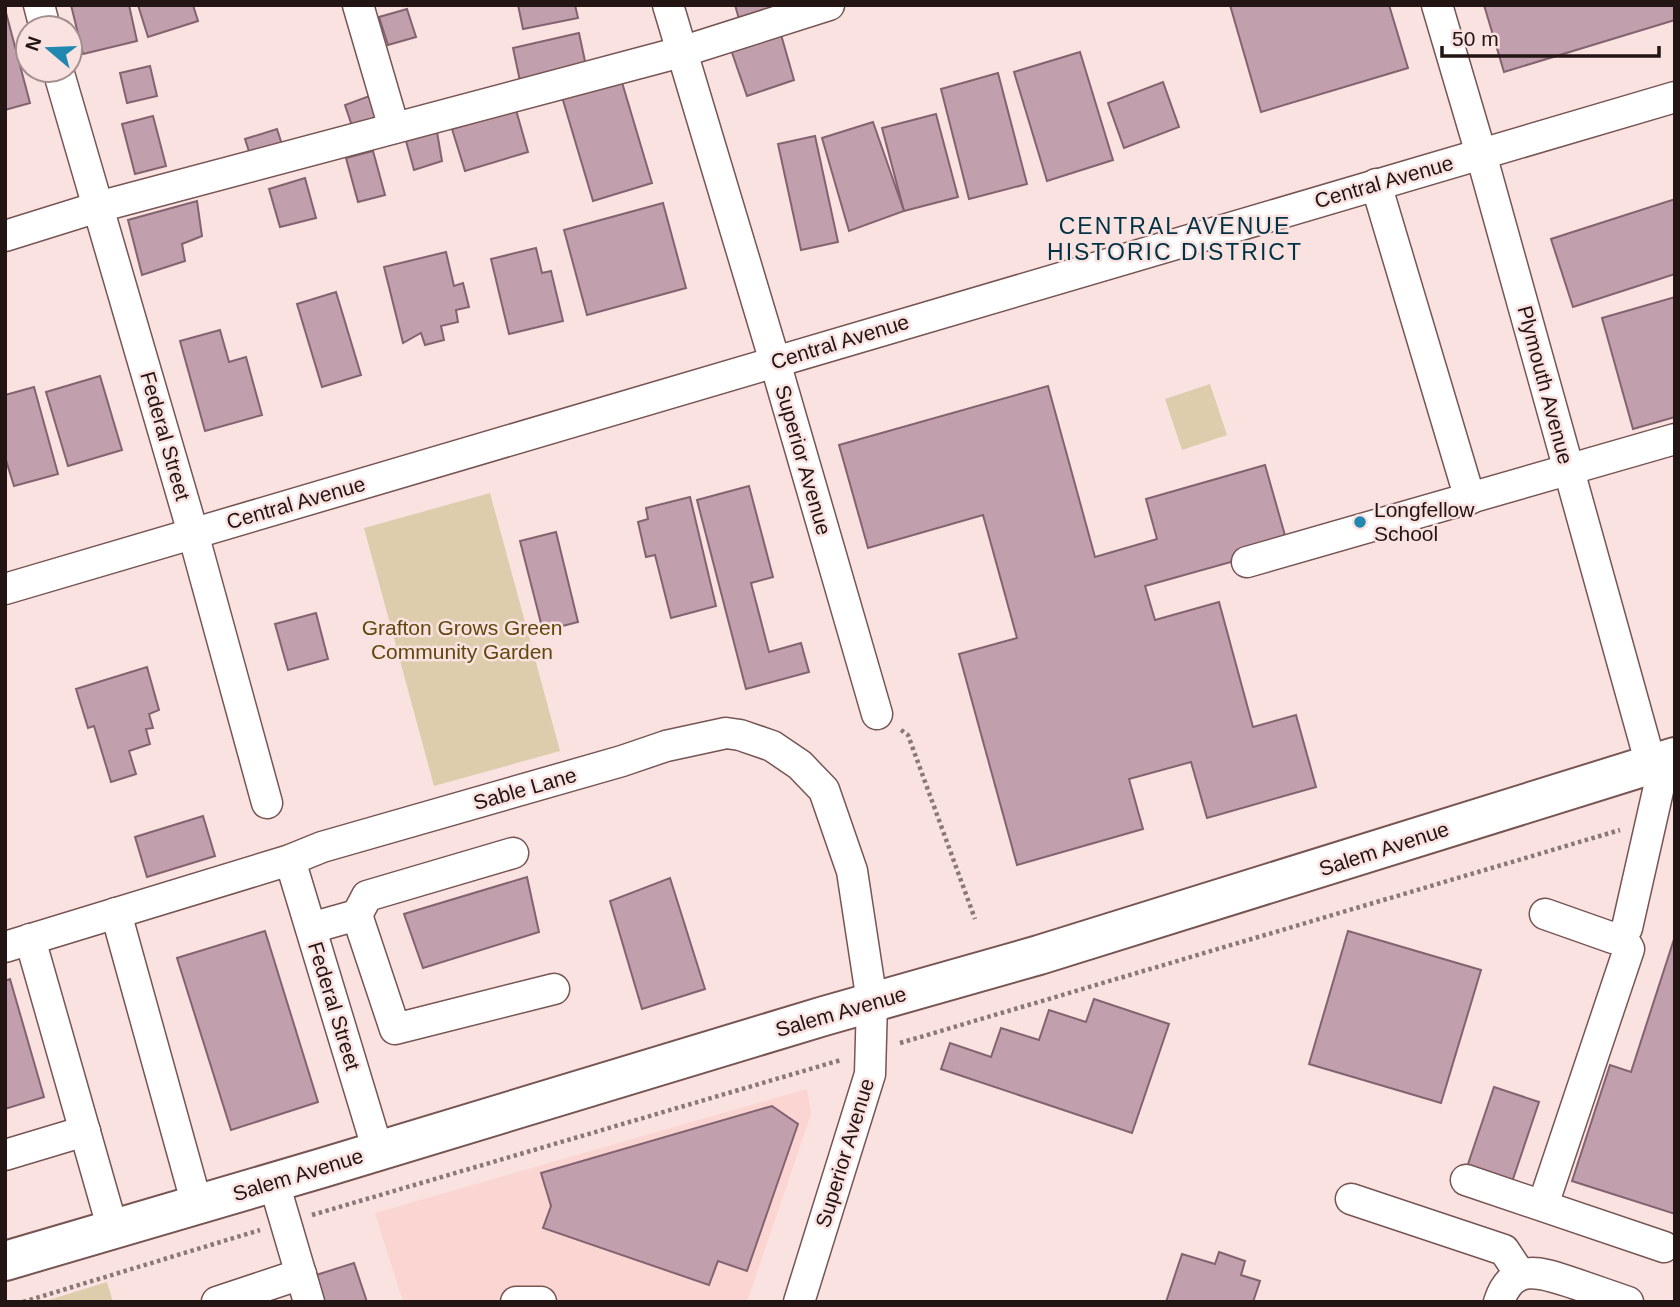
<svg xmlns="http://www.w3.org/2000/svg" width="1680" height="1307" font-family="Helvetica,sans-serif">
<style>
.built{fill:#fbd5d2}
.green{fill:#decdac}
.building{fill:#c19fac;stroke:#836370;stroke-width:2}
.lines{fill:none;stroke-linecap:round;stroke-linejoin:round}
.minor-casing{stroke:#765553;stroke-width:33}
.major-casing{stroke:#765553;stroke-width:42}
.path{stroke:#8a7876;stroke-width:4.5;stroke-dasharray:3.5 3.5;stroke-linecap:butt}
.minor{stroke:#fff;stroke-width:30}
.major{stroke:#fff;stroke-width:38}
.poi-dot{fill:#2188b0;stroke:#fae2e0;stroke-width:2.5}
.labels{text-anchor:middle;stroke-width:5;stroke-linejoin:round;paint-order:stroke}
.street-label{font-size:21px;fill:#231514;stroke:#fae2e0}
.poi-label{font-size:21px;fill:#231514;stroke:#fae2e0;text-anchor:start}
.park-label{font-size:21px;fill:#5f470d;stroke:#fae2e0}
.neighbourhood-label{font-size:23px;letter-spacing:2px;fill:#003245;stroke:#fae2e0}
</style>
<rect width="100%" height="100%" fill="#fae2e0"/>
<path class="built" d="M807 1089 811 1114 747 1302H403L375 1213Z"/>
<g class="green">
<path d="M1210 384 1227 435 1182 450 1165 399Z"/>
<path d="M490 493 560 751 434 786 364 528Z"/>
<path d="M107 1282 113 1302H42Z"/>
</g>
<g class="building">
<path d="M71 5H129L137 41 83 54Z"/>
<path d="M138 5H193L198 21 148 37Z"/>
<path d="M518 5H575L578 18 523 29Z"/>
<path d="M735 5H790L739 19Z"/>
<path d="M1230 5H1389L1408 68 1261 112Z"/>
<path d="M1484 5H1675V20L1504 72Z"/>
<path d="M5 9 30 103 5 110Z"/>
<path d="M407 9 416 37 388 45 379 17Z"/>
<path d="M780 31 794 80 747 96 730 47Z"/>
<path d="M579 33 586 66 520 81 513 48Z"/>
<path d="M1080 52 1113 160 1047 181 1014 72Z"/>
<path d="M150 66 157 96 127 103 120 73Z"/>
<path d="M998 73 1027 184 969 199 941 89Z"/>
<path d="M621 79 652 183 593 201 562 97Z"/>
<path d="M1163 82 1179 127 1124 148 1108 103Z"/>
<path d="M372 95 380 120 353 129 345 105Z"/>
<path d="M516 110 528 152 465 171 452 129Z"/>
<path d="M936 114 958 197 904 211 882 128Z"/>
<path d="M153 116 166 166 135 174 122 124Z"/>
<path d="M873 122 904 211 849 231 822 138Z"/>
<path d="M277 129 286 157 254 167 245 139Z"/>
<path d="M437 132 442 161 414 170 406 141Z"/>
<path d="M815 136 838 242 801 250 778 144Z"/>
<path d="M373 151 385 195 358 202 346 158Z"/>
<path d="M305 178 316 218 280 227 269 189Z"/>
<path d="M1675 199V274L1573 307 1551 239Z"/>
<path d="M197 201 202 236 182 244 185 261 142 275 128 220Z"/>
<path d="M663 203 686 288 587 315 564 230Z"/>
<path d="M536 248 542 273 551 271 563 321 509 334 491 259Z"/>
<path d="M446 252 454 286 463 283 469 307 456 310 458 322 441 326 444 340 425 345 421 333 403 343 384 267Z"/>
<path d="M336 292 361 375 322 387 297 304Z"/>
<path d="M1675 297V417L1633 429 1602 318Z"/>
<path d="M220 330 229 362 246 357 262 415 205 431 180 341Z"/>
<path d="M100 376 122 450 68 466 46 392Z"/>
<path d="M1048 386 1095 557 1157 539 1146 499 1265 465 1288 546 1145 586 1155 620 1219 602 1253 727 1296 715 1316 787 1207 818 1191 762 1129 779 1143 829 1017 865 959 654 1017 638 983 515 868 548 839 445Z"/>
<path d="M34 387 58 474 14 486 5 457V395Z"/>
<path d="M749 486 773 577 751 583 769 652 801 643 809 672 746 689 697 500Z"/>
<path d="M690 497 716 606 671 618 655 555 646 557 638 522 648 519 646 508Z"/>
<path d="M556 532 578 622 543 631 520 541Z"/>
<path d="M316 613 328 659 288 670 275 624Z"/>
<path d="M147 667 159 710 149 714 153 728 146 729 150 744 129 751 136 774 111 782 94 726 88 728 76 689Z"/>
<path d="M203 816 215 856 147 877 135 837Z"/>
<path d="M527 877 539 932 423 968 404 914Z"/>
<path d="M670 878 705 989 642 1009 610 901Z"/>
<path d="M265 931 318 1102 231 1130 177 958Z"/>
<path d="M1348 931 1481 970 1441 1103 1309 1064Z"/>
<path d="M1675 936V1214L1572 1181 1610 1065 1631 1072Z"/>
<path d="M10 979 44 1097 5 1109V981Z"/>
<path d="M1094 999 1169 1024 1132 1133 941 1069 950 1043 991 1057 1001 1028 1039 1040 1049 1010 1086 1022Z"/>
<path d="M1494 1087 1539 1102 1512 1182 1467 1167Z"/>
<path d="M772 1106 798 1124 747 1271 718 1261 709 1285 543 1228 551 1206 541 1173Z"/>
<path d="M1219 1252 1245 1261 1241 1275 1260 1281 1253 1302H1166L1182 1254 1215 1264Z"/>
<path d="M354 1263 367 1302H321L313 1276Z"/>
</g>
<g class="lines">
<g class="minor-casing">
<g id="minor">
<path d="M39 5 45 28"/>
<path d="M358 5 394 128"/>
<path d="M668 5 775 362 877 714"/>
<path d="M1437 5 1481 154 1651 765"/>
<path d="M58 70 193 533 267 803"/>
<path d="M1376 184 1470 499"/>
<path d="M5 236 98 207 681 52 829 5"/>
<path d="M1247 562 1675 439"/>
<path d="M5 589 1675 97"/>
<path d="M290 860 378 1151"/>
<path d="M116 913 197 1205"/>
<path d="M1545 914 1613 938 1621 935 1627 928 1665 760"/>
<path d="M357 915 367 896 513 853"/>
<path d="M311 928 357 915 395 1029 554 989"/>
<path d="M30 939 113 1230"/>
<path d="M5 947 290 860 322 847 622 761 666 746 726 733 740 735 772 746 800 765 824 790 852 871 872 1002 870 1074 799 1302"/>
<path d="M5 1155 85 1131"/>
<path d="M1466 1180 1664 1247"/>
<path d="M274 1183 309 1302"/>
<path d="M1351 1199 1504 1250 1520 1274"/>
<path d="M1543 1205 1629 949 1621 935"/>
<path d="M217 1302 301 1274"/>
<path d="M516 1302H541"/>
<path d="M1499 1302C1513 1259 1545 1274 1576 1284 1593 1290 1611 1296 1628 1302"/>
</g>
</g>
<g class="major-casing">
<path id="major" d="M5 1261 322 1168 824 1016 1039 955 1675 757"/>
</g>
<g class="path">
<path d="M901 730 908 735 975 919"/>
<path d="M900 1043 1620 830"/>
<path d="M312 1215 841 1060"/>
<path d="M23 1302 260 1230"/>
</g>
<use href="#minor" class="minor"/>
<use href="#major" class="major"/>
</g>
<circle class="poi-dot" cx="1360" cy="522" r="7"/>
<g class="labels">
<g class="street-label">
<text transform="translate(1384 182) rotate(-16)" y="7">Central Avenue</text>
<text transform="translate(840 342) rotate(-17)" y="7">Central Avenue</text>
<text transform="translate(1545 385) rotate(75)" y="7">Plymouth Avenue</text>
<text transform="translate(165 436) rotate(74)" y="7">Federal Street</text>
<text transform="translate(803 460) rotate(74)" y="7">Superior Avenue</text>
<text transform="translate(296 503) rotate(-16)" y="7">Central Avenue</text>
<text transform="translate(525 789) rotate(-16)" y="7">Sable Lane</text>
<text transform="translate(1384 849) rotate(-18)" y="7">Salem Avenue</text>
<text transform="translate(334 1006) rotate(73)" y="7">Federal Street</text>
<text transform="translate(841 1012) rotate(-16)" y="7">Salem Avenue</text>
<text transform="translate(845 1153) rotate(-73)" y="7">Superior Avenue</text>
<text transform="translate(298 1175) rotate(-17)" y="7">Salem Avenue</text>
</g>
<g class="poi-label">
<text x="1374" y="517">Longfellow<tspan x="1374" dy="24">School</tspan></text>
</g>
<g class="park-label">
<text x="462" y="635">Grafton Grows Green<tspan x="462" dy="24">Community Garden</tspan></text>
</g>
<g class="neighbourhood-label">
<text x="1175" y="234">CENTRAL AVENUE<tspan x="1175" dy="26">HISTORIC DISTRICT</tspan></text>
</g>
</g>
<rect width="1680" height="1307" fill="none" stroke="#231514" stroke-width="14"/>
<g transform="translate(49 49) rotate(289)"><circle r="33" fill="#fae2e0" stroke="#a4908e" stroke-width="2"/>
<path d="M0-5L12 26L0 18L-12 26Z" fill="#2188b0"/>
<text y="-10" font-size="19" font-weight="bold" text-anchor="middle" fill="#231514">N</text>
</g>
<path d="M1442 46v10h217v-10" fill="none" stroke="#231514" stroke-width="3.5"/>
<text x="1452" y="46" font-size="21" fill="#231514" stroke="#fae2e0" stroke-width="5" paint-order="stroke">50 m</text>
</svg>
